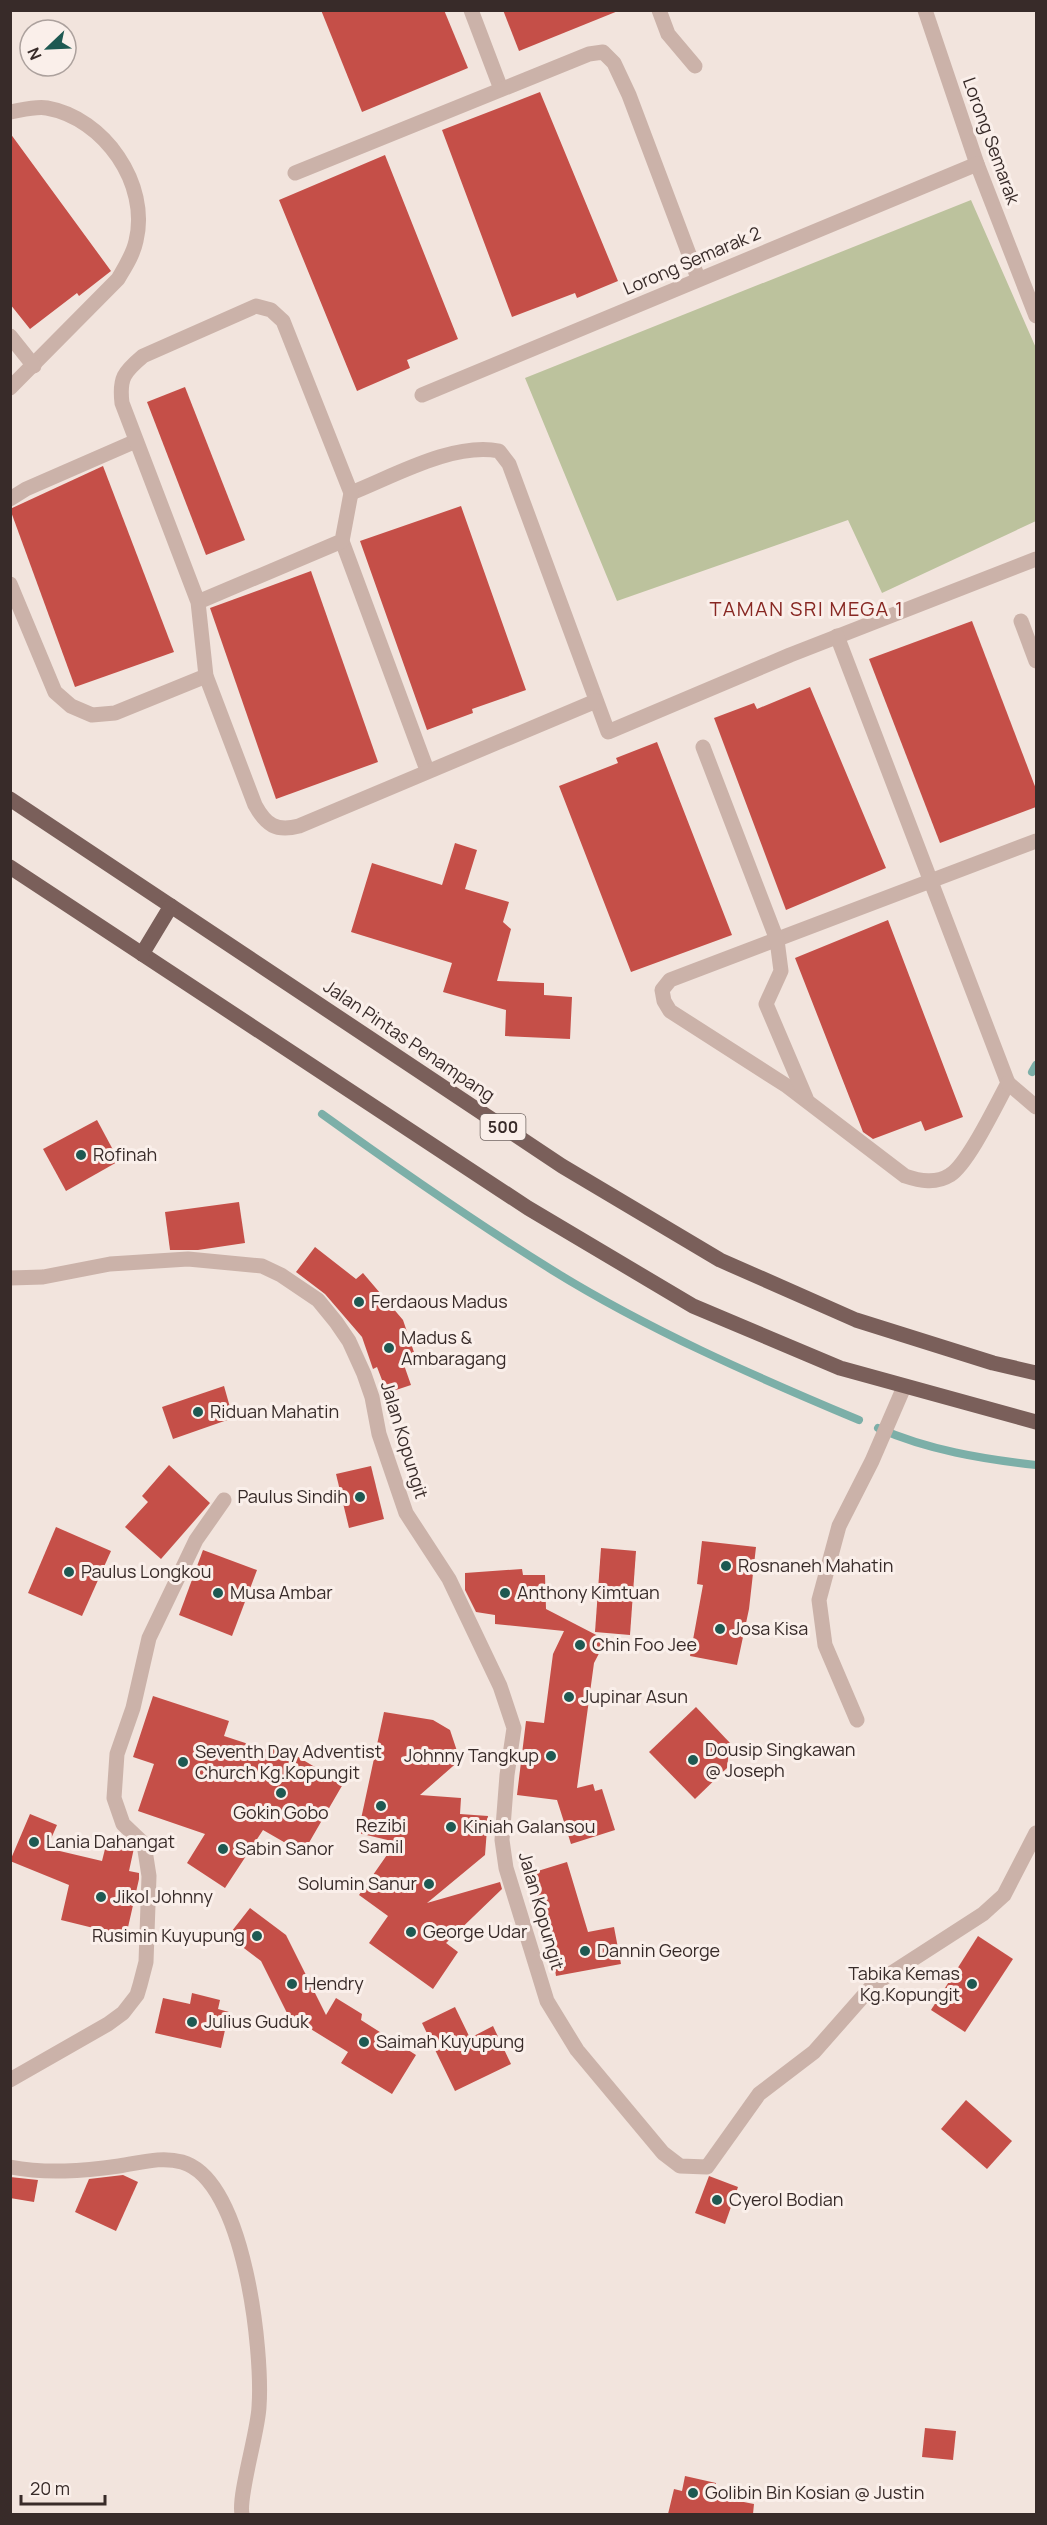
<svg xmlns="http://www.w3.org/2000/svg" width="1047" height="2525" font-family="Manrope,sans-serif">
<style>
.green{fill:#bcc29d}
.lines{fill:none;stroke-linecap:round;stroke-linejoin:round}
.stream{stroke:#7cafa8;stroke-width:8}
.building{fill:#c54f48}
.street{stroke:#cbb2a9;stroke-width:15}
.primary{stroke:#7a5f5a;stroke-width:15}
.poi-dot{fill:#1e5952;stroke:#faefea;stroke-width:2}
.labels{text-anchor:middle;stroke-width:6;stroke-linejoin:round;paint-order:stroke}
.shield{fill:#faefea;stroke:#726663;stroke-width:1.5}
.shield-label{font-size:16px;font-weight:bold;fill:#382b29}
.street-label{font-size:18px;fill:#382b29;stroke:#faefea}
.poi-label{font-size:18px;fill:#382b29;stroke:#faefea;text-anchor:start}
.neighbourhood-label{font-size:20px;letter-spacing:1.5px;fill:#872722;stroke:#faefea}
</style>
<rect width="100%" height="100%" fill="#f2e4dd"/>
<path class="green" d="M971 200 1036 348V521L882 593 848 520 617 601 525 378Z"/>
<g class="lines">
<g class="stream">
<path d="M1032 1072 1036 1065"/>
<path d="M322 1114C397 1168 473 1221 552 1270 649 1330 754 1376 859 1420"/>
<path d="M878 1428C928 1450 982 1459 1036 1465"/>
</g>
</g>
<g class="building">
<path d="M321 10H444L468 68 362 112Z"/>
<path d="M503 10H618V11L519 51Z"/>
<path d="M540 92 618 281 577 298 575 293 512 317 442 130Z"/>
<path d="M10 133 111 271 79 296 77 293 30 329 10 304Z"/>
<path d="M385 155 458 339 407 360 410 368 357 391 279 200Z"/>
<path d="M185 387 245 540 206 555 147 402Z"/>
<path d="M103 466 174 652 75 687 10 509Z"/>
<path d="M461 506 526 690 472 709 473 713 427 730 360 541Z"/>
<path d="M311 571 378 762 276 799 210 608Z"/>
<path d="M972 621 1036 789V807L940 843 869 659Z"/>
<path d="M810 687 886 868 786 910 714 718 754 703 757 709Z"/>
<path d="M657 742 732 935 631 972 559 786 618 763 616 758Z"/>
<path d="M455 843 477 850 465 889 509 902 503 922 511 929 497 981 544 983V995L572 997 570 1039 505 1036 506 1010 443 992 452 963 351 932 372 863 442 885Z"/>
<path d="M888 920 963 1117 925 1131 921 1121 873 1139 863 1132 795 958Z"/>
<path d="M97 1120 119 1161 66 1191 43 1149Z"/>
<path d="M239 1202 245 1243 198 1250H170L165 1212Z"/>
<path d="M315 1247 356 1279 363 1273 403 1320 417 1361 404 1365 411 1385 387 1393 377 1367 373 1369 362 1337 325 1294 296 1272Z"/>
<path d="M224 1386 233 1418 173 1439 162 1407Z"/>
<path d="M169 1465 210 1503 161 1559 125 1527 148 1502 142 1496Z"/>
<path d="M371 1466 384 1519 349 1528 336 1474Z"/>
<path d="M56 1527 111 1551 82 1616 28 1593Z"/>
<path d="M702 1541 756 1547 749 1609 737 1665 690 1656 703 1585 697 1584Z"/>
<path d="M601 1548 636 1551 630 1635 595 1632Z"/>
<path d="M203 1550 257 1570 232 1636 179 1615Z"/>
<path d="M522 1569 523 1575H545L546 1609 606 1640 594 1663 577 1788 593 1784 595 1791 602 1789 615 1830 571 1844 557 1800 517 1795 526 1721 544 1723 553 1654 564 1631 495 1624V1615L476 1612 465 1590V1573Z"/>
<path d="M153 1696 229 1721 224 1736 270 1751 275 1743 343 1784 303 1853 263 1830 225 1888 187 1863 205 1834 138 1811 154 1764 133 1757Z"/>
<path d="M696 1707 730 1743 727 1768 695 1799 649 1752Z"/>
<path d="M384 1712 433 1720 450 1730 460 1760 420 1795 461 1798 460 1814 488 1816 485 1855 427 1903 500 1882 502 1889 446 1943 458 1952 433 1989 369 1943 388 1916 359 1895 396 1842 358 1833Z"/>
<path d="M30 1814 57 1825 47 1848 102 1861 108 1837 127 1841 134 1848 129 1871 139 1873V1879L126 1936 61 1920 69 1885 10 1861Z"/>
<path d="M567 1862 588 1932 614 1927 621 1964 556 1976 551 1946 528 1874Z"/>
<path d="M250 1908 286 1935 326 2015 336 1998 362 2014 361 2020 416 2055 392 2094 341 2063 348 2052 301 2023 294 2027 261 1961 228 1936Z"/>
<path d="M978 1936 1013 1959 965 2032 931 2010Z"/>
<path d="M192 1993 220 2000 218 2009 229 2012 221 2048 155 2033 163 1998 190 2004Z"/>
<path d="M455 2007 470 2038 493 2026 511 2064 455 2091 422 2023Z"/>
<path d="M966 2100 1012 2141 987 2169 941 2129Z"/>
<path d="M123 2175 138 2182 116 2231 75 2212 89 2179Z"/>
<path d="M709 2176 738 2187 725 2224 695 2213Z"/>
<path d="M10 2177 38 2180 34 2202 10 2198Z"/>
<path d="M925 2428 956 2431 953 2460 922 2457Z"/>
<path d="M685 2476 716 2483 713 2496 754 2504 753 2514H668L674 2489 682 2491Z"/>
</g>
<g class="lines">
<g class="street">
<path d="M471 10 501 89"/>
<path d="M659 10 668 34 695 66"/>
<path d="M925 10 977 164 1036 316"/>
<path d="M10 112C22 110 36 106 47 108 104 118 150 184 136 241 133 255 125 267 118 279L10 388"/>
<path d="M295 173 589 54 603 52 614 63 629 95 698 278"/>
<path d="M10 336 34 366"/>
<path d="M422 395 977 164"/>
<path d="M351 493C394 476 453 442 499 451L509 464 608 732 790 655 1036 559"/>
<path d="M10 499 26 489 136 441"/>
<path d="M342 541 427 770"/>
<path d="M10 584 55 692 71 706 92 715 115 713 206 676"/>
<path d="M198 602 122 403C119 378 124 372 143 356L256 306 271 310 283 321 351 493 342 541 198 602 206 676 255 805C266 825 276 832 299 826L596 701"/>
<path d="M1021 621 1036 661"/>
<path d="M837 636 1008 1083C997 1103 968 1164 950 1175 936 1184 920 1181 905 1176L787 1086 670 1011 664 1001 662 990 670 980 1036 841"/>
<path d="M703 747 777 940 781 971 766 1004 806 1098"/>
<path d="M1008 1083 1036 1107"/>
<path d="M10 1278 43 1277 110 1264 188 1259 262 1266 281 1275 318 1300 336 1322 349 1341 364 1374 372 1397 379 1434 406 1513 449 1579 500 1686 514 1728 507 1775 502 1840 506 1868 547 2001 577 2050 663 2153 680 2166 707 2167 759 2094 814 2052 873 1985 983 1914 1004 1895 1036 1833"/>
<path d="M857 1720 825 1645 819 1600 839 1526 872 1461 904 1387"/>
<path d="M10 2080 108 2024 123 2013 137 1995 140 1985 146 1962 149 1876 144 1844 123 1824 114 1798 117 1754 133 1708 149 1638 196 1540 224 1500"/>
<path d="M10 2167C47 2174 83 2171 119 2166 140 2163 161 2156 182 2162 245 2180 263 2352 259 2407 258 2432 238 2496 242 2514"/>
</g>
<g class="primary">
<path d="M10 799 562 1166 720 1260 856 1320 993 1363 1036 1373"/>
<path d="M10 867 528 1208 693 1306 840 1368 1036 1422"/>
<path d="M142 954 171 906"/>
</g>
</g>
<g class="poi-dot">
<circle cx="81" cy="1155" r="6"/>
<circle cx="359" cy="1302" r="6"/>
<circle cx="389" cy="1348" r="6"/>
<circle cx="198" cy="1412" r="6"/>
<circle cx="360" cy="1497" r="6"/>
<circle cx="726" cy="1566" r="6"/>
<circle cx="69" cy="1572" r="6"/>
<circle cx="218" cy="1593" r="6"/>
<circle cx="505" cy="1593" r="6"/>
<circle cx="720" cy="1629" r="6"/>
<circle cx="580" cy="1645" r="6"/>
<circle cx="569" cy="1697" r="6"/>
<circle cx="551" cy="1756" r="6"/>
<circle cx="693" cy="1760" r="6"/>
<circle cx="183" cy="1762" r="6"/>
<circle cx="281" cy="1793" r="6"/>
<circle cx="381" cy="1806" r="6"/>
<circle cx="451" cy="1827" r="6"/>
<circle cx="34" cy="1842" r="6"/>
<circle cx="223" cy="1849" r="6"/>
<circle cx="429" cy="1884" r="6"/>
<circle cx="101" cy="1897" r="6"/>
<circle cx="411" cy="1932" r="6"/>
<circle cx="257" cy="1936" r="6"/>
<circle cx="585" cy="1951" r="6"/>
<circle cx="292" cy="1984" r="6"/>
<circle cx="972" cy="1984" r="6"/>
<circle cx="192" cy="2022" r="6"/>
<circle cx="364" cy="2042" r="6"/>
<circle cx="717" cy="2200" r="6"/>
<circle cx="693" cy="2493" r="6"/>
</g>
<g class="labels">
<rect class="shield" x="480.5" y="1114" width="45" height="26" rx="4.5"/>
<g class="shield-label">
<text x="503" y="1133">500</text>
</g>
<g class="street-label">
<text transform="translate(991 141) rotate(70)" y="6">Lorong Semarak</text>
<text transform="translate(692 261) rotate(-23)" y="6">Lorong Semarak 2</text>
<text transform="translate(409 1041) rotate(34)" y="6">Jalan Pintas Penampang</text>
<text transform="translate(404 1440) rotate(73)" y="6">Jalan Kopungit</text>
<text transform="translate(541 1911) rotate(74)" y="6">Jalan Kopungit</text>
</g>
<g class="poi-label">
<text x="93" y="1161">Rofinah</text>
<text x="371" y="1308">Ferdaous Madus</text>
<text x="401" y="1344">Madus &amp;<tspan x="401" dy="21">Ambaragang</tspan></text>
<text x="210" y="1418">Riduan Mahatin</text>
<text x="348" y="1503" text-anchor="end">Paulus Sindih</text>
<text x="738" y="1572">Rosnaneh Mahatin</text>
<text x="81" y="1578">Paulus Longkou</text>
<text x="230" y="1599">Musa Ambar</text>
<text x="517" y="1599">Anthony Kimtuan</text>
<text x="732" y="1635">Josa Kisa</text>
<text x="592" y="1651">Chin Foo Jee</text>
<text x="581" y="1703">Jupinar Asun</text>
<text x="705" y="1756">Dousip Singkawan<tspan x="705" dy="21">@ Joseph</tspan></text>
<text x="195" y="1758">Seventh Day Adventist<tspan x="195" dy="21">Church Kg.Kopungit</tspan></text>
<text x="539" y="1762" text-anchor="end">Johnny Tangkup</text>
<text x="281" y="1819" text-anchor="middle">Gokin Gobo</text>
<text x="381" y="1832" text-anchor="middle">Rezibi<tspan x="381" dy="21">Samil</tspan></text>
<text x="463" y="1833">Kiniah Galansou</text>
<text x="46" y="1848">Lania Dahangat</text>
<text x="235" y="1855">Sabin Sanor</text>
<text x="417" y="1890" text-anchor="end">Solumin Sanur</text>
<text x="113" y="1903">Jikol Johnny</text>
<text x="423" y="1938">George Udar</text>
<text x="245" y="1942" text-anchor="end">Rusimin Kuyupung</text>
<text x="597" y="1957">Dannin George</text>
<text x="960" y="1980" text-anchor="end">Tabika Kemas<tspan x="960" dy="21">Kg.Kopungit</tspan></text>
<text x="304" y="1990">Hendry</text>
<text x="204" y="2028">Julius Guduk</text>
<text x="376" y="2048">Saimah Kuyupung</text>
<text x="729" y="2206">Cyerol Bodian</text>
<text x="705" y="2499">Golibin Bin Kosian @ Justin</text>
</g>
<g class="neighbourhood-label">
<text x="807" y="616">TAMAN SRI MEGA 1</text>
</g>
</g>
<rect width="1047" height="2525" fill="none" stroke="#382b29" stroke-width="24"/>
<g transform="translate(48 48) rotate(247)"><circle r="28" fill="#faefea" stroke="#aca19d" stroke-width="1.5"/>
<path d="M0-4.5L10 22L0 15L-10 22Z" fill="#1e5952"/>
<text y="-9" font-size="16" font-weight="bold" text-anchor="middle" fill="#382b29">N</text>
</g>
<path d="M21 2495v9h84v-9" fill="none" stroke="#382b29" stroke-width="3"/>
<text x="30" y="2495" font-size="18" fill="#382b29" stroke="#faefea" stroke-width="4.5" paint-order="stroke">20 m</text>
</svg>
